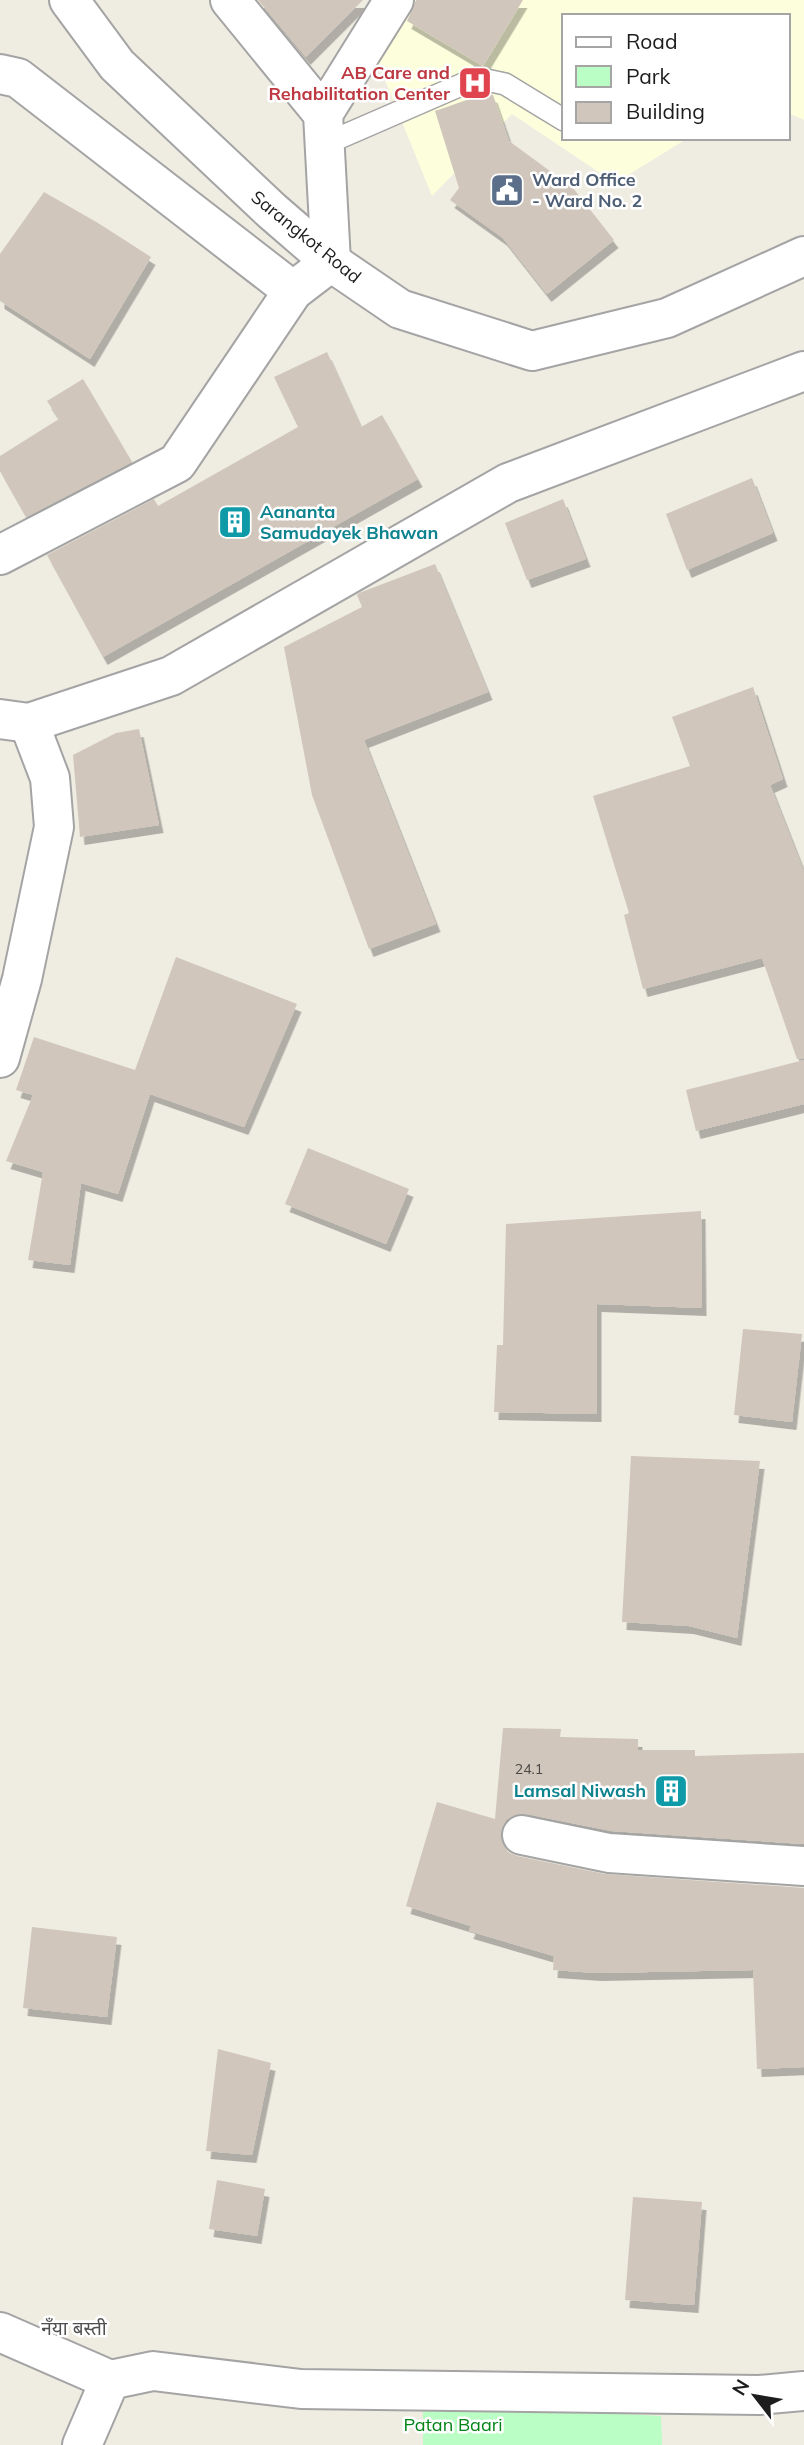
<svg xmlns="http://www.w3.org/2000/svg" width="804" height="2445" font-family="Mulish,'Noto Sans Devanagari',sans-serif">
<style>
.education{fill:#fdffdc}
.park{fill:#bbfec5}
.building{fill:#d0c6bb;filter:url(#shadow)}
.lines{fill:none;stroke-linecap:round;stroke-linejoin:round}
.service-casing{stroke:#a4a4a4;stroke-width:24}
.minor-casing{stroke:#a4a4a4;stroke-width:42}
.tertiary-casing{stroke:#a4a4a4;stroke-width:42}
.service{stroke:#fff;stroke-width:21}
.minor{stroke:#fff;stroke-width:38}
.tertiary{stroke:#fff;stroke-width:38}
.labels{text-anchor:middle;stroke-width:5;stroke-linejoin:round;paint-order:stroke}
.number-label{font-size:14px;fill:#4a4744}
.health-label{font-size:18px;font-weight:bold;fill:#be3a42;stroke:#fff;text-anchor:end}
.service-label{font-size:18px;font-weight:bold;fill:#4e5e75;stroke:#fff;text-anchor:start}
.street-label{font-size:18px;fill:#1d1d1d;stroke:#fff}
.culture-label{font-size:18px;font-weight:bold;fill:#0d838f;stroke:#fff;text-anchor:start}
.park-label{font-size:18px;fill:#038416;stroke:#fff}
.neighbourhood-label{font-size:19px;fill:#505050;stroke:#fff}
</style>
<defs>
<filter id="shadow"><feDropShadow dx="4.5" dy="8" stdDeviation="0" flood-color="#0004"/></filter>
</defs>
<rect width="100%" height="100%" fill="#efece2"/>
<path class="education" d="M407 0H804V120L788 113V16H564V138H688L615 183 512 114 432 196 374 53Z"/>
<path class="park" d="M423 2404 661 2416 662 2445H423Z"/>
<g class="building">
<path d="M258 0H363L306 57Z"/>
<path d="M416 0H523L483 66 407 21Z"/>
<path d="M487 93 493 95 509 141 573 188 614 240 547 294 503 238 450 200 459 188 435 111Z"/>
<path d="M44 192 98 223 151 257 90 359 0 301V254Z"/>
<path d="M327 352 361 427 382 415 418 479 103 657 47 555 154 499 158 506 298 427 274 377Z"/>
<path d="M83 379 132 462 26 517 0 471V456L59 419 47 401Z"/>
<path d="M752 478 773 533 687 570 666 514Z"/>
<path d="M563 499 586 559 527 580 505 523Z"/>
<path d="M435 564 488 692 364 740 436 924 369 949 312 795 284 647 362 607 357 595 359 593Z"/>
<path d="M753 687 783 779 770 785 804 872V1058L797 1059 762 958 643 989 624 915 629 913 593 796 690 766 672 717Z"/>
<path d="M139 729 159 825 80 837 73 755 116 733Z"/>
<path d="M176 957 297 1004 244 1127 150 1094 118 1194 81 1183 70 1265 28 1260 43 1172 6 1161 33 1095 16 1090 34 1037 135 1070Z"/>
<path d="M804 1060V1104L696 1131 686 1090Z"/>
<path d="M308 1148 409 1189 386 1244 285 1204Z"/>
<path d="M701 1211 702 1308 597 1304V1414L494 1412 497 1345H503L506 1224Z"/>
<path d="M743 1329 802 1334 792 1422 734 1415Z"/>
<path d="M631 1456 760 1461 737 1638 689 1626 622 1622Z"/>
<path d="M503 1728 561 1729 560 1737 638 1739V1750H695V1756L804 1753V1844L612 1831 526 1814 515 1815 506 1820 501 1831 502 1842 508 1852 517 1856 605 1874 804 1888V2067L757 2069 753 1970 597 1973 553 1970 554 1956 469 1931 471 1926 406 1906 437 1802 495 1819Z"/>
<path d="M32 1927 117 1937 107 2017 23 2008Z"/>
<path d="M218 2049 271 2063 252 2155 206 2151Z"/>
<path d="M217 2180 265 2189 257 2236 209 2229Z"/>
<path d="M633 2197 702 2202 694 2305 625 2300Z"/>
</g>
<g class="lines">
<g class="service-casing">
<path id="service" d="M325 144 477 78 505 84 564 120"/>
</g>
<g class="minor-casing">
<g id="minor">
<path d="M0 74 18 78 293 291"/>
<path d="M323 114 394 0"/>
<path d="M0 555 177 463 293 291 331 262 323 114 230 0"/>
<path d="M0 719 29 723 171 676 508 483 804 371"/>
<path d="M0 1058 22 979 54 827 50 778 29 723"/>
<path d="M522 1835 609 1853 804 1866"/>
<path d="M0 2332 110 2380"/>
<path d="M82 2445 110 2380 153 2371 301 2389 759 2395 804 2391"/>
</g>
</g>
<g class="tertiary-casing">
<path id="tertiary" d="M69 0 117 65 272 211 331 262 400 309 532 351 667 318 804 256"/>
</g>
<use href="#service" class="service"/>
<use href="#minor" class="minor"/>
<use href="#tertiary" class="tertiary"/>
</g>
<defs>
<g id="hospital-square" transform="scale(1.75)"><rect x="-9" y="-9" width="18" height="18" rx="4" fill="#e0444e" stroke="#fff"/><path d="M-5-5h3v3.5h4V-5h3V5h-3V1.5h-4V5h-3Z" fill="#fff"/></g>
<g id="civic-square" transform="scale(1.75)"><rect x="-9" y="-9" width="18" height="18" rx="4" fill="#5c6f8a" stroke="#fff"/><path d="M-.6-6.5H3V-4.5H.6V-3L4-1V1h2V6H-6V1h2V-1L-.6-3ZM-1.2 2.5V6h2.4V2.5Z" fill="#fff"/></g>
<g id="building-square" transform="scale(1.75)"><rect x="-9" y="-9" width="18" height="18" rx="4" fill="#0f9aa8" stroke="#fff"/><path d="M-4-6H4V6H1V3H-1V6H-4ZM-2.5-4.3h1.7v1.8h-1.7ZM.8-4.3h1.7v1.8H.8ZM-2.5-1h1.7V.8h-1.7ZM.8-1h1.7V.8H.8Z" fill="#fff"/></g>
</defs>
<g fill-rule="evenodd">
<use href="#hospital-square" x="475" y="83"/>
<use href="#civic-square" x="507" y="190"/>
<use href="#building-square" x="235" y="522"/>
<use href="#building-square" x="671" y="1791"/>
</g>
<g class="labels">
<g class="number-label">
<text x="529" y="1774">24.1</text>
</g>
<g class="health-label">
<text x="450" y="79">AB Care and<tspan x="450" dy="21">Rehabilitation Center</tspan></text>
</g>
<g class="service-label">
<text x="532" y="186">Ward Office<tspan x="532" dy="21">- Ward No. 2</tspan></text>
</g>
<g class="street-label">
<text transform="translate(306 237) rotate(39)" y="6">Sarangkot Road</text>
</g>
<g class="culture-label">
<text x="260" y="518">Aananta<tspan x="260" dy="21">Samudayek Bhawan</tspan></text>
<text x="646" y="1797" text-anchor="end">Lamsal Niwash</text>
</g>
<g class="park-label">
<text x="453" y="2431">Patan Baari</text>
</g>
<g class="neighbourhood-label">
<text x="74" y="2335">नँया बस्ती</text>
</g>
</g>
<rect x="562" y="14" width="228" height="126" fill="#ffffff" stroke="#a5a5a5" stroke-width="2"/>
<rect x="576" y="37" width="35" height="10" fill="#ffffff" stroke="#a5a5a5" stroke-width="2"/>
<text x="626" y="49" font-size="21" fill="#1d1d1d">Road</text>
<rect x="576" y="66" width="35" height="21" fill="#bbfec5" stroke="#a5a5a5" stroke-width="2"/>
<text x="626" y="84" font-size="21" fill="#1d1d1d">Park</text>
<rect x="576" y="102" width="35" height="21" fill="#d0c6bb" stroke="#a5a5a5" stroke-width="2"/>
<text x="626" y="119" font-size="21" fill="#1d1d1d">Building</text>
<g transform="translate(755 2396) rotate(301)" stroke="#ffffff" stroke-width="5" paint-order="stroke">
<path d="M0-5L12 26L0 18L-12 26Z" fill="#1d1d1d"/>
<text y="-10" font-size="19" font-weight="bold" text-anchor="middle" fill="#1d1d1d">N</text>
</g>
</svg>
